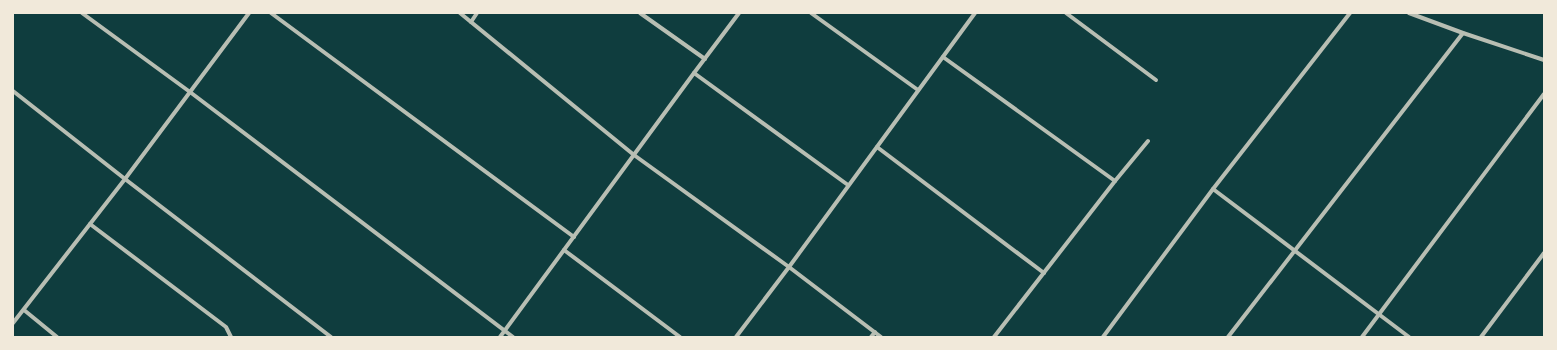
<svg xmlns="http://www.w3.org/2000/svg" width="1557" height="350" font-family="Helvetica,sans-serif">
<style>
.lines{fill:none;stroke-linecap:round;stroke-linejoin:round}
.minor{stroke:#b8beb3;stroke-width:4}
</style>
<rect width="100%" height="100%" fill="#0f3d3e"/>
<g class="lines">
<g class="minor">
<path d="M82 13 190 92 513 337"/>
<path d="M271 13 574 237"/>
<path d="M460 13 634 155 789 267 881 337"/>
<path d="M640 13 705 59"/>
<path d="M811 13 918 90"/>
<path d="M1066 13 1156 80"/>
<path d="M1409 13 1463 33 1544 60"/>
<path d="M471 22 477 13"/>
<path d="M943 57 1115 181"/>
<path d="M694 73 848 185"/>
<path d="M13 91 125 179 331 337"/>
<path d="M877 147 1044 273"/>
<path d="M1213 189 1409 337"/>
<path d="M90 224 226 327 231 337"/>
<path d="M564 250 680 337"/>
<path d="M24 310 57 337"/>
<path d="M13 323 125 179 249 13"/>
<path d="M500 337 694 73 739 13"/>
<path d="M736 337 789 267 975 13"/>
<path d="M871 337 875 332"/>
<path d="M994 337 1115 181 1148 141"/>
<path d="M1103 337 1213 189 1350 13"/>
<path d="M1228 337 1463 33"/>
<path d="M1362 337 1544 94"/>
<path d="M1481 337 1544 253"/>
</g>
</g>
<rect width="1557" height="350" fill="none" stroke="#f1e9da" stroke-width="28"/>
</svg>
